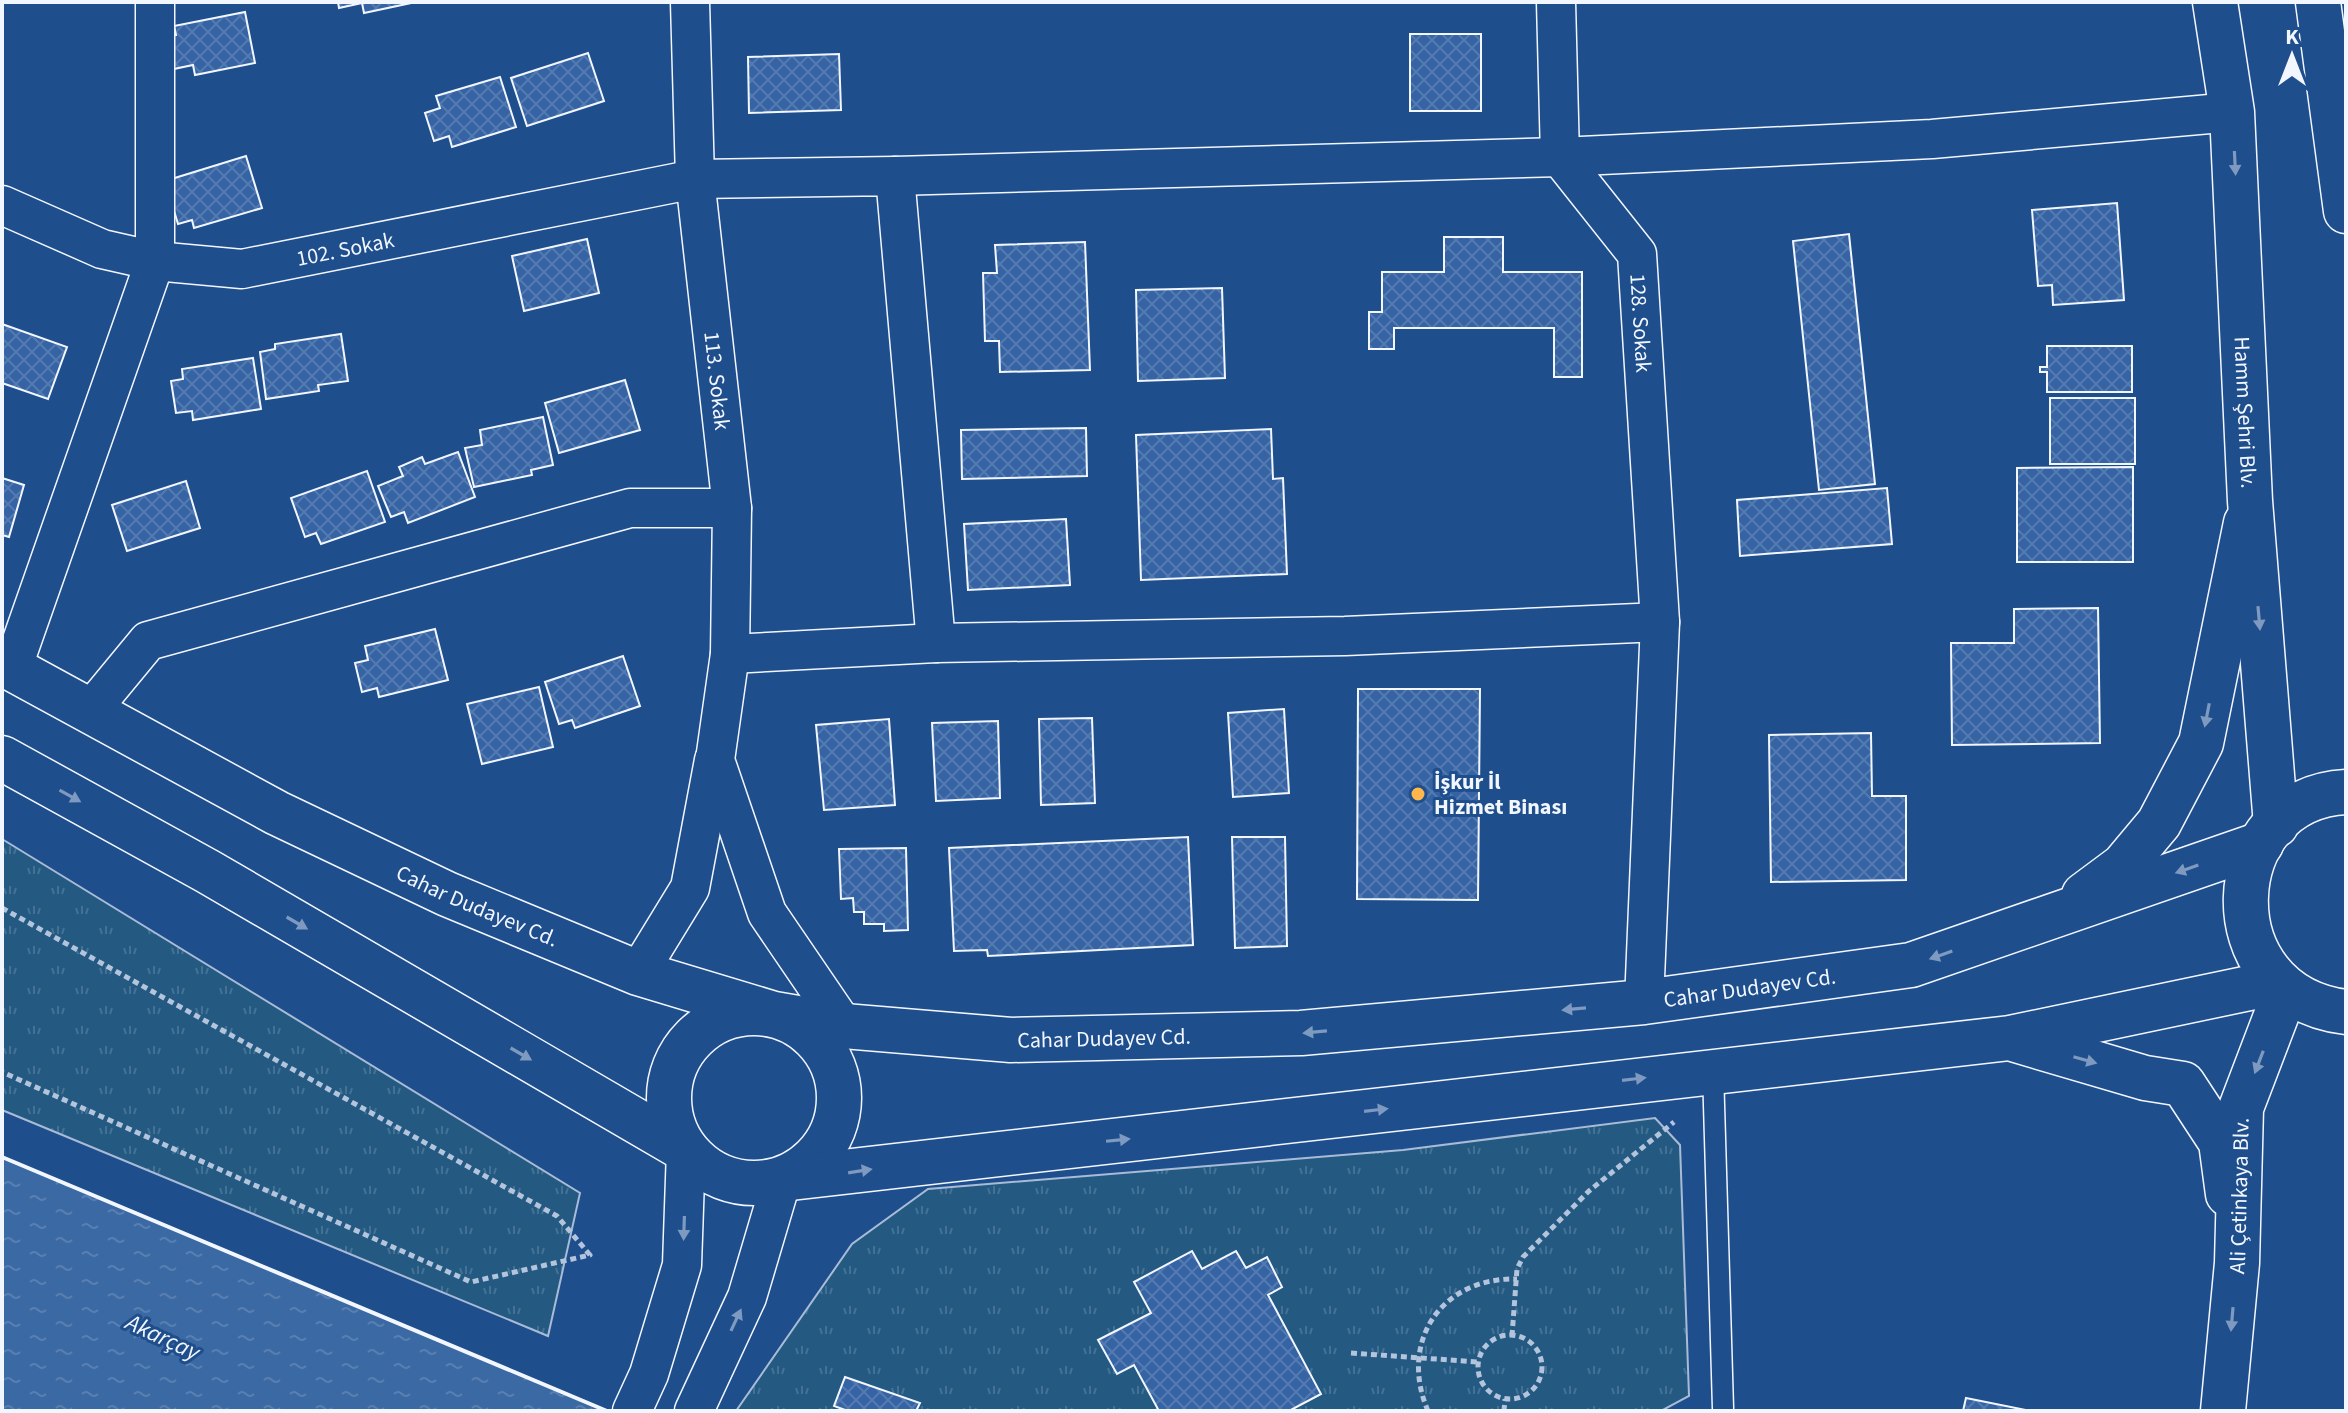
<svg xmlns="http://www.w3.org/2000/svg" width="2348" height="1413" font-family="'Source Sans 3',sans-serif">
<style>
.park{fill:url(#park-tufts);stroke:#a8bbd7;stroke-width:2}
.water{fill:url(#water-ripples);stroke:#a8bbd7;stroke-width:2}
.building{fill:url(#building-cross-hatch);stroke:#f2f6ff;stroke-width:2}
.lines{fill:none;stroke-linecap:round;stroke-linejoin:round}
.service-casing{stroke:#f2f6ff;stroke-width:23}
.minor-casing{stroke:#f2f6ff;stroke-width:41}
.secondary-casing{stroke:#f2f6ff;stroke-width:47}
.primary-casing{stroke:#f2f6ff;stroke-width:47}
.path{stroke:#b3c4dc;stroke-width:5;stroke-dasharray:6 4;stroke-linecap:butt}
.service{stroke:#1f4e8c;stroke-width:20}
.minor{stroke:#1f4e8c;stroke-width:38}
.secondary{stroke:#1f4e8c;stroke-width:44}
.primary{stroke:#1f4e8c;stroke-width:44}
.wall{stroke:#f2f6ff;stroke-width:4}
.oneway{fill:#7e9ac0}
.poi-dot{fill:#ffb74d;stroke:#1f4e8c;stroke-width:3}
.labels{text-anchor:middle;stroke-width:6;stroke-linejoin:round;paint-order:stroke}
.street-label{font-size:22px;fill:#f2f6ff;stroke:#1f4e8c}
.poi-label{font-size:22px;font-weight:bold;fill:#f2f6ff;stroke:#1f4e8c;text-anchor:start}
.water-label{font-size:24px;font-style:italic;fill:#f2f6ff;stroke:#1f4e8c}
</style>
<defs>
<pattern id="park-tufts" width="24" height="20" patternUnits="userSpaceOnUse" patternTransform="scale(2)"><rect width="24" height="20" fill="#245a82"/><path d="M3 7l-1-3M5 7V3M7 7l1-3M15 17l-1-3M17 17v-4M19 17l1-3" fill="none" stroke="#447295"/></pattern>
<pattern id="water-ripples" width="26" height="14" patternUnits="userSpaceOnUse" patternTransform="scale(2)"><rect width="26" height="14" fill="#3b69a3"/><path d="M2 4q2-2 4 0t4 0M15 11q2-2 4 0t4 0" fill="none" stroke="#587fb1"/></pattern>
<pattern id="building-cross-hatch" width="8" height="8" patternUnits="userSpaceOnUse" patternTransform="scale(2)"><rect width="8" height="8" fill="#3563a3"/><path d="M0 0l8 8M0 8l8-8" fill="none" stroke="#537ab1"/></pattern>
</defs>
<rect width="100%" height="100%" fill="#1f4e8c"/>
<g class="park">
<path d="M2 839 580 1193 548 1336 2 1110Z"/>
<path d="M1655 1118 1680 1145 1689 1396 1661 1411H736L852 1244 928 1189 1403 1150Z"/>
</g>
<path class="water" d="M2 1157 607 1411H2Z"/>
<g class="building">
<path d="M338 2H416L364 13 362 3 339 8Z"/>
<path d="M245 12 255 63 195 75 193 65 169 70 162 38 176 35 174 26Z"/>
<rect x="1410" y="34" width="71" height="77"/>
<path d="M588 53 604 101 527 126 511 78Z"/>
<path d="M839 54 841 110 749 113 748 57Z"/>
<path d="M500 77 516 127 452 147 449 136 434 141 425 113 440 108 436 96Z"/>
<path d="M246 156 262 208 194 228 192 220 178 224 165 181Z"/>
<path d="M2117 203 2124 300 2053 305 2052 285 2038 286 2032 210Z"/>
<path d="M1849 234 1875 484 1819 490 1793 241Z"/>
<path d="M1444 237H1503V272H1582V377H1554V328H1394V349H1369V312H1382V272H1444Z"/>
<path d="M587 239 599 293 524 311 512 256Z"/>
<path d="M1085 242 1090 370 1000 372 999 341H985L983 273H997L995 245Z"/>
<path d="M1222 288 1225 378 1138 381 1136 290Z"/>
<path d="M2 324 67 347 48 399 2 383Z"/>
<path d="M341 334 348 381 318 385 319 391 266 399 260 352 275 349V344Z"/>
<path d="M2047 346H2132V392H2047V372H2040V367H2047Z"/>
<path d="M253 358 261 409 193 420 192 411 176 413 171 381 183 379 182 369Z"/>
<path d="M625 380 640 430 559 453 545 403Z"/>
<rect x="2050" y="398" width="85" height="66"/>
<path d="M543 417 553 465 531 470 532 475 474 487 465 448 482 445 480 430Z"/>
<path d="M1086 428 1087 476 962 479 961 430Z"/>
<path d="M1271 429 1273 479 1283 478 1287 574 1141 580 1136 435Z"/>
<path d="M458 452 475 497 408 523 404 512 391 517 378 486 403 476 399 467 422 457 425 464Z"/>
<path d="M2133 467V562H2017V468Z"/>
<path d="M367 471 385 522 321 544 316 533 305 537 291 498Z"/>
<path d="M2 478 24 485 9 537 2 535Z"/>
<path d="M186 481 200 528 127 551 112 505Z"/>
<path d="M1887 488 1892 544 1740 556 1737 500Z"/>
<path d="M1066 519 1070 585 968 590 964 524Z"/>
<path d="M2098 608 2100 743 1952 745 1951 643H2014V609Z"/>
<path d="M435 629 448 680 379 697 377 688 362 692 355 663 368 660 365 646Z"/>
<path d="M623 656 640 706 575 728 572 720 559 724 545 682Z"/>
<path d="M539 687 553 747 482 764 467 704Z"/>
<path d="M1358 689H1480L1478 900 1357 899Z"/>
<path d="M1284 709 1289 793 1233 797 1228 713Z"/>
<path d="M1092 718 1095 803 1041 805 1039 719Z"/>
<path d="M889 719 895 805 824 810 816 725Z"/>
<path d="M998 721 1000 798 936 801 932 723Z"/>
<path d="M1871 733 1872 796H1906V880L1771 882 1769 735Z"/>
<path d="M1188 837 1193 945 988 956 987 950 954 951 949 848Z"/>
<path d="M1232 837H1285L1287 946 1235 948Z"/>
<path d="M906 848 908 930 884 931V924H864V912H854L853 898 841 899 839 849Z"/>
<path d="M1192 1251 1202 1269 1236 1251 1246 1268 1267 1257 1282 1287 1268 1295 1321 1394 1289 1411H1159L1134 1365 1117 1374 1098 1340 1151 1313 1134 1282Z"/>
<path d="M845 1377 920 1403 916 1411H848L834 1406Z"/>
<path d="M1966 1398 2026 1410V1411H1963Z"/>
</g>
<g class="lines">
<g class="service-casing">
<path id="service" d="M1713 1071 1723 1408"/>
</g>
<g class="minor-casing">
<g id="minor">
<path id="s1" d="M690 2 695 179 732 508 730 654 715 760 767 913 844 1026"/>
<path id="s2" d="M1556 2 1560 157 1637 254 1660 622"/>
<path d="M895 176 1560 157 1932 139 2232 112"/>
<path id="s3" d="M2 205 102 249 155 261 242 269 695 179 895 176 936 643"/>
<path d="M730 654 936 643 1345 636 1660 622 1644 1002"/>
<path d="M12 669 155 261V2"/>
<path d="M91 710 148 641 630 508H732"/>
<path d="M638 973 690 888 714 760"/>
<path d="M632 1411 649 1374 682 1265 686 1150"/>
<path d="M694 1411 747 1297 782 1179"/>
</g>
</g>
<g class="secondary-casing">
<g id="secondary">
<path id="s4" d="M2 663 277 813 447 894 638 973 774 1014 844 1026 1011 1040 1301 1033 1644 1002 1911 965 2261 844"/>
<path d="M2 758 207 871 686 1150"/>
<path d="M2084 895 2123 866 2159 823 2201 743 2246 523"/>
<circle cx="754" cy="1098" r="85"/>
<path d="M2016 1040 2145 1078 2183 1084 2221 1142 2228 1194"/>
<path d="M782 1179 2010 1038 2278 982"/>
</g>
</g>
<g class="primary-casing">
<g id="primary">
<path id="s5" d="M2215 2 2232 112 2250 501 2276 825"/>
<path d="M2318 2 2346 211"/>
<path d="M2346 792C2218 798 2207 995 2346 1012"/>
<path id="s6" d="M2223 1411 2237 1263 2241 1108 2286 990"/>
</g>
</g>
<g class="path">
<path d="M2 908 557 1216 590 1255 471 1282 2 1072"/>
<circle cx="1510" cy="1367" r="32"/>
<path d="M1512 1336 1517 1269 1523 1257 1589 1191 1674 1122"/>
<path d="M1351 1353 1478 1362"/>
<path d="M1428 1411C1398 1341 1442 1277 1517 1279"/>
<path d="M1504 1411 1505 1399"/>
</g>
<use href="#service" class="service"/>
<use href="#minor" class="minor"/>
<use href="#secondary" class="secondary"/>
<use href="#primary" class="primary"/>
<path class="wall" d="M2 1157 607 1411"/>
</g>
<defs><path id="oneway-solid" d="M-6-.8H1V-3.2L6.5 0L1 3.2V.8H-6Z" transform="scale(2)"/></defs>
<g class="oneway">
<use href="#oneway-solid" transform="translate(2235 163) rotate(87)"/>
<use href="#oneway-solid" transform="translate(2259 618) rotate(85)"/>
<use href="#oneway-solid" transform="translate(2207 715) rotate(101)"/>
<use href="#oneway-solid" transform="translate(70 796) rotate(29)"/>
<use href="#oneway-solid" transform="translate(2187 869) rotate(161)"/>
<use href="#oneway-solid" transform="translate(297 923) rotate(30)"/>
<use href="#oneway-solid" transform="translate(1941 955) rotate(161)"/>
<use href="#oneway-solid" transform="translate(1574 1009) rotate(175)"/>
<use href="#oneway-solid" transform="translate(1315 1032) rotate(175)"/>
<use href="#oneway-solid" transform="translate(521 1054) rotate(30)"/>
<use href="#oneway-solid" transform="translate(2085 1060) rotate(16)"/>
<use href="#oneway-solid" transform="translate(2259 1062) rotate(111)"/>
<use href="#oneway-solid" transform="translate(1634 1079) rotate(-7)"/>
<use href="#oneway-solid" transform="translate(1376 1110) rotate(-7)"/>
<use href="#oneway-solid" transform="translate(1118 1140) rotate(-6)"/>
<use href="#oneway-solid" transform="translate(860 1171) rotate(-9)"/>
<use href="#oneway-solid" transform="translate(684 1228) rotate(92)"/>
<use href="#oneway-solid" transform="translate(2232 1319) rotate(95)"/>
<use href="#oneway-solid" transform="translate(736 1320) rotate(-65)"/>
</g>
<circle class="poi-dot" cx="1418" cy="794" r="8"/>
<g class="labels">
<g class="street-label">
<text dy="8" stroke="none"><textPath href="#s3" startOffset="356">102. Sokak</textPath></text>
<text dy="8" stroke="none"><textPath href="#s2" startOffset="348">128. Sokak</textPath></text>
<text dy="8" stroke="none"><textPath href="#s1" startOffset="380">113. Sokak</textPath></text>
<text dy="8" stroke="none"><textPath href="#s5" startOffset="412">Hamm Şehri Blv.</textPath></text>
<text dy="8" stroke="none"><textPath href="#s4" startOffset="534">Cahar Dudayev Cd.</textPath></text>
<text dy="8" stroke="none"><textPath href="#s4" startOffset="1830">Cahar Dudayev Cd.</textPath></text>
<text dy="8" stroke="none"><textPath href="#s4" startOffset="1182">Cahar Dudayev Cd.</textPath></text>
<text dy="8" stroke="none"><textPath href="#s6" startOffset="216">Ali Çetinkaya Blv.</textPath></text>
</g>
<g class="poi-label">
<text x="1434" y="789">İşkur İl<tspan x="1434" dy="25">Hizmet Binası</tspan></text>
</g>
<g class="water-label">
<text transform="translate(163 1337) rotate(25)" y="8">Akarçay</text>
</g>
</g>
<rect width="2348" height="1413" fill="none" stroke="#f2f6ff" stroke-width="8"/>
<g transform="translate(2292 56)" stroke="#1f4e8c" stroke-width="6" paint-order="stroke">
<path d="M0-6L14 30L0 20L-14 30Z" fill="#f2f6ff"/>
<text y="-12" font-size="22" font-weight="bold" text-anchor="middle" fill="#f2f6ff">K</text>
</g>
</svg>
